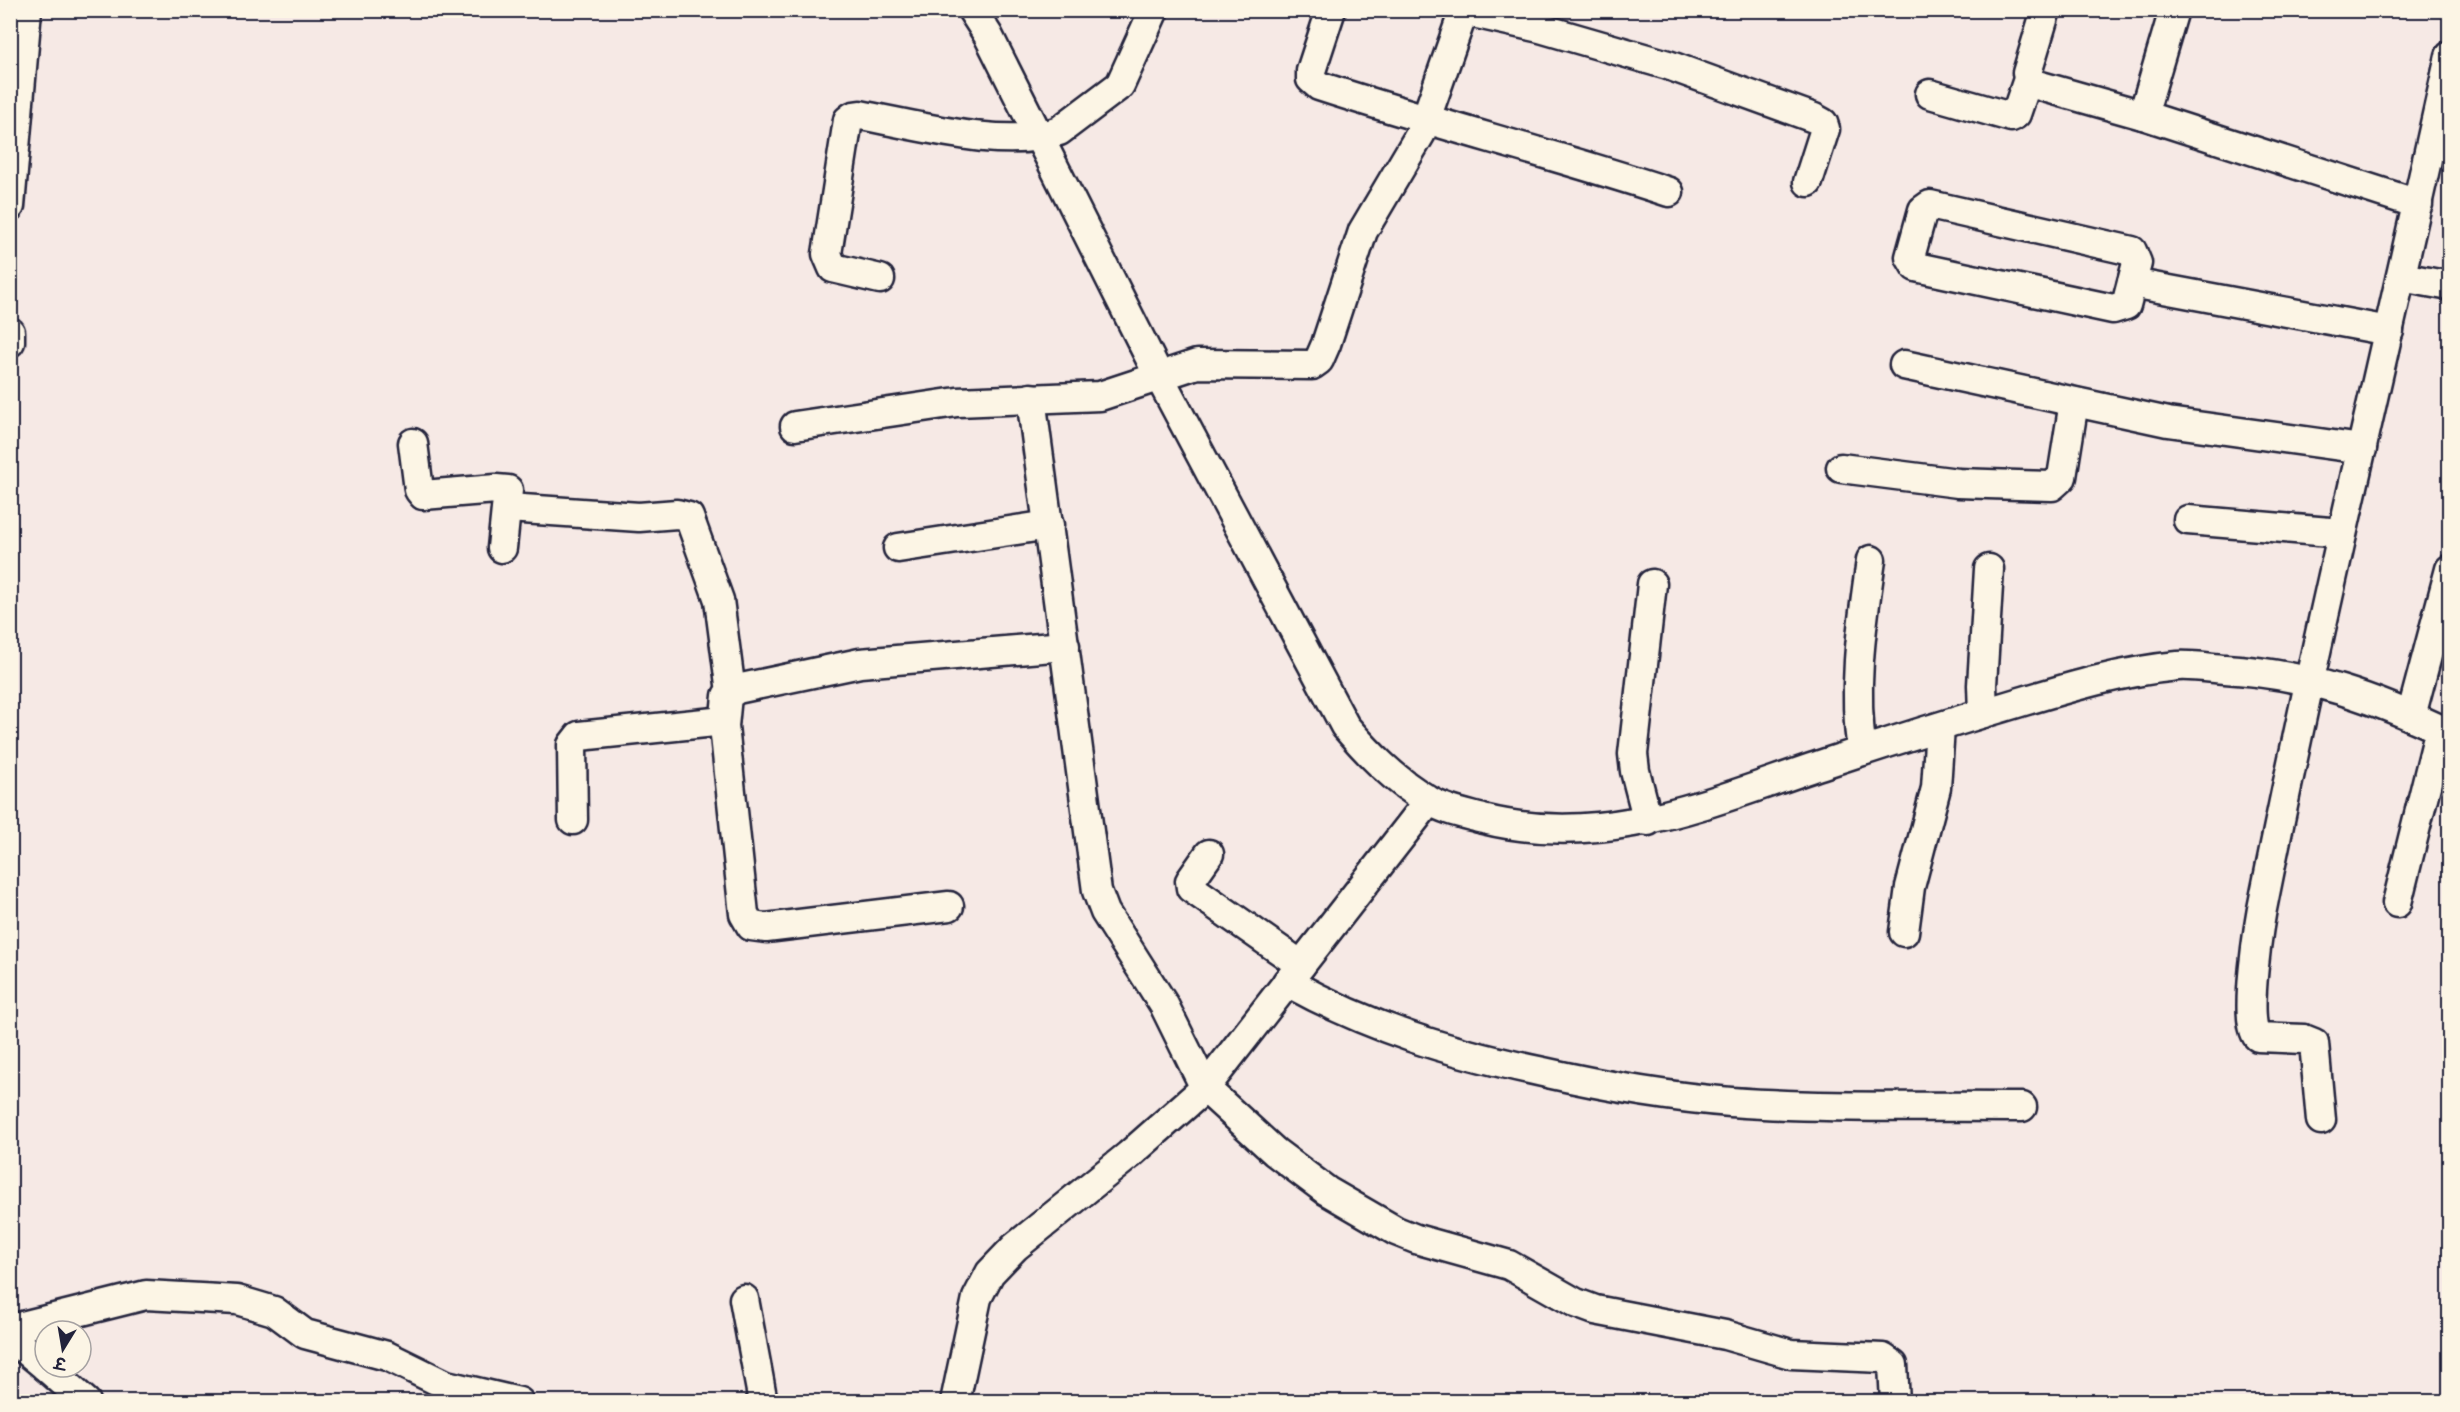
<svg xmlns="http://www.w3.org/2000/svg" width="2460" height="1412" font-family="'Indie Flower','Playpen Sans Deva',sans-serif">
<style>
.lines{fill:none;stroke-linecap:round;stroke-linejoin:round}
.minor-casing{stroke:#22223b;stroke-width:33}
.minor{stroke:#fcf5e5;stroke-width:28}
</style>
<rect width="100%" height="100%" fill="#f6e9e5"/>
<filter id="ink" filterUnits="userSpaceOnUse"><feTurbulence type="fractalNoise" baseFrequency=".0167" numOctaves="2"/><feDisplacementMap in="SourceGraphic" scale="12" xChannelSelector="R" yChannelSelector="G"/><feConvolveMatrix kernelMatrix="1 2 1 2 8 2 1 2 1" color-interpolation-filters="sRGB"/></filter>
<g filter="url(#ink)">
<g class="lines">
<g class="minor-casing">
<g id="minor">
<path d="M972 10 988 35 1160 378 1345 726C1369 754 1395 781 1428 800 1444 810 1465 814 1483 819 1607 850 1711 801 1826 763 1889 742 1953 722 2017 703 2070 687 2123 671 2178 666 2193 665 2210 668 2225 669 2308 674 2375 698 2450 734"/>
<path d="M1331 10 1311 71V79L1319 86C1435 124 1553 154 1669 192"/>
<path d="M2046 10 2027 73 2030 83 2143 115 2418 204"/>
<path d="M1464 11 1540 28 1668 65 1814 118 1823 123 1825 129 1808 182"/>
<path d="M1930 94 2011 117 2016 114 2028 79"/>
<path d="M2143 115 2174 10"/>
<path d="M1930 205 2132 251 2137 263 2126 305 2113 309 1916 267 1910 257 1923 210Z"/>
<path d="M10 206 27 10"/>
<path d="M2401 277 2450 286"/>
<path d="M880 279 833 268 827 254 848 120 853 116 860 115C916 125 1007 151 1059 131L1120 85 1154 10"/>
<path d="M2132 283 2389 331"/>
<path d="M10 332V342"/>
<path d="M1904 365 2168 422 2362 449"/>
<path d="M1031 398 1097 891 1105 912 1164 1005 1205 1088 1275 1152 1327 1191 1396 1231 1416 1239 1509 1265 1576 1303 1595 1310 1725 1335 1791 1354 1883 1358 1893 1365 1895 1402"/>
<path d="M795 426 957 402 1100 396 1197 364 1312 365 1319 360 1326 344 1363 231 1421 133 1464 10"/>
<path d="M413 443 419 490 423 495 496 489 508 490 502 548"/>
<path d="M1841 468 1958 483 2052 486 2062 477 2074 402"/>
<path d="M508 508 639 517 677 514 689 517 719 600 731 692"/>
<path d="M2188 520 2342 533"/>
<path d="M898 548 1049 525"/>
<path d="M1983 713 1982 685 1989 569"/>
<path d="M2411 716 2450 569"/>
<path d="M1862 751C1852 686 1862 624 1871 560"/>
<path d="M573 820 572 745 579 736 724 721"/>
<path d="M1648 821 1635 771 1633 754 1652 584"/>
<path d="M1209 854 1190 881 1191 888 1301 965"/>
<path d="M2397 903 2440 729"/>
<path d="M949 906 766 928 751 926 744 914 724 726 727 696 737 689 860 663 1065 646"/>
<path d="M1904 932 1910 887 1936 788 1940 727"/>
<path d="M1287 982C1372 1029 1449 1052 1543 1072 1605 1086 1668 1097 1731 1102 1828 1109 1925 1106 2022 1107"/>
<path d="M2321 1120 2314 1043 2304 1039 2258 1037C2242 1024 2260 917 2265 894 2321 613 2389 336 2450 56"/>
<path d="M744 1299 763 1402"/>
<path d="M10 1329 146 1295 237 1300 274 1311 305 1334 387 1356 446 1385 519 1402"/>
<path d="M10 1337 45 1366"/>
<path d="M46 1367 86 1402"/>
<path d="M955 1402 977 1298 990 1273 1015 1247 1129 1155 1205 1088 1429 801"/>
</g>
</g>
<use href="#minor" class="minor"/>
</g>
</g>
<rect width="2460" height="1412" fill="none" stroke="#fcf5e5" stroke-width="36"/>
<rect x="18" y="18" width="2424" height="1376" fill="none" stroke="#22223b" stroke-width="2" filter="url(#ink)"/>
<g transform="translate(63 1349) rotate(191)"><circle r="28" fill="#fcf5e5" stroke="#a5a1a1" stroke-width="1.5"/>
<path d="M0-4.5L10 22L0 15L-10 22Z" fill="#22223b"/>
<text y="-9" font-size="16" font-weight="bold" text-anchor="middle" fill="#22223b">उ</text>
</g>
</svg>
